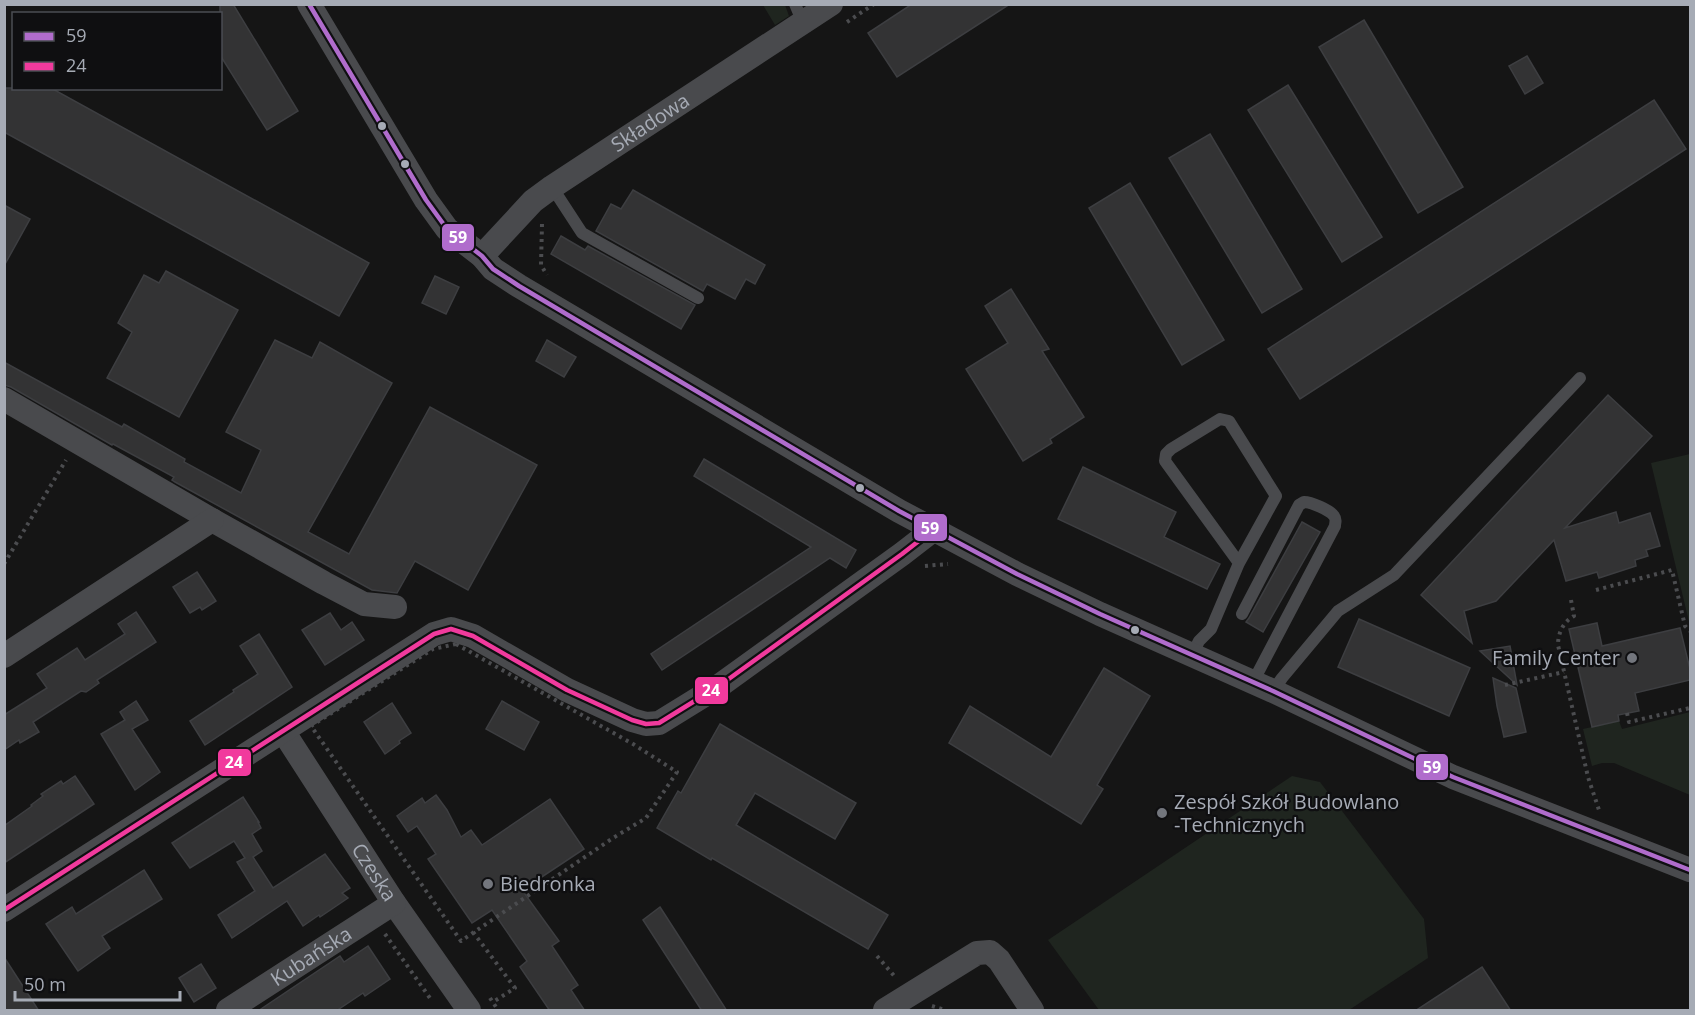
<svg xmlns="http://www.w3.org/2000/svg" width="1695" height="1015" font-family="'Open Sans',sans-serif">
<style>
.green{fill:#1f251f}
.building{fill:#333334;stroke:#3d3e41;stroke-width:1.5}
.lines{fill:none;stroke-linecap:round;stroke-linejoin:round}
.path{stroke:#4b4c4f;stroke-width:4;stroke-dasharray:3 4.5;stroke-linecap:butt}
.lane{stroke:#494a4d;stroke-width:12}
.street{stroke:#494a4d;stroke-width:24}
.bus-1-casing{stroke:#0f0f11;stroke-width:9}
.bus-2-casing{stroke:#0f0f11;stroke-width:9}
.bus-1{stroke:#b06ccc;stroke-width:4.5}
.bus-2{stroke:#f13a9d;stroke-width:4.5}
.bus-dot{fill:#a6abb5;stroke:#0f0f11;stroke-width:2}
.poi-dot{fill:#73767d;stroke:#0f0f11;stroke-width:2}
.labels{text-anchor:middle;stroke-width:4.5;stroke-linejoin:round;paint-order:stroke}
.street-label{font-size:20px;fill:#a6abb5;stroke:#0f0f11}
.poi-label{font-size:20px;fill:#a6abb5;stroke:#0f0f11;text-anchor:start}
.line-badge{stroke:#0f0f11;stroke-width:2}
.badge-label{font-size:16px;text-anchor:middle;font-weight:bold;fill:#fff}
</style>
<rect width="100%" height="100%" fill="#151515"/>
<g class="green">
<path d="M763 5H785L789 16 775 25Z"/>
<path d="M1690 454V626L1651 463Z"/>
<path d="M1690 712V795L1614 763H1602L1592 766 1583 729 1619 721 1622 729Z"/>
<path d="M1292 776 1320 782 1424 919 1428 958 1349 1010H1099L1048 940Z"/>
</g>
<g class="building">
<path d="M220 4H233L298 111 267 130 220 55Z"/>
<path d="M912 4H1010L897 77 868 33Z"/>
<path d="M1364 20 1463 187 1418 213 1319 47Z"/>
<path d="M1527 56 1543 83 1525 94 1509 66Z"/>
<path d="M1288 85 1382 237 1342 262 1248 110Z"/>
<path d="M4 88H51L369 263 339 316 4 132Z"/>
<path d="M1654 100 1686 149 1300 399 1268 349Z"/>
<path d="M1210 134 1302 289 1262 313 1169 158Z"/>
<path d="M1130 183 1224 340 1182 365 1089 208Z"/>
<path d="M633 190 765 265 755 284 746 279 735 299 707 284 703 291 596 231 611 204 621 209Z"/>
<path d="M4 205 30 219 4 266Z"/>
<path d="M561 236 585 250 588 246 695 305 681 329 551 254Z"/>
<path d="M166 271 238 310 179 417 107 378 132 332 118 323 144 275 159 283Z"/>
<path d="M435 276 459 287 446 314 422 303Z"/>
<path d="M1011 289 1049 349 1042 351 1084 417 1050 439 1052 443 1023 461 966 369 1008 343 985 306Z"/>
<path d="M275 340 312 358 320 342 392 383 308 532 349 554 430 407 537 465 468 590 415 561 397 593 372 590 175 482 172 480 174 477 113 444 112 445 11 387 4 385V362L122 427 124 424 185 459 184 462 241 493 261 450 226 432Z"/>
<path d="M547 340 576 357 564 377 536 361Z"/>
<path d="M1608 395 1652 436 1565 528 1616 512 1619 523 1650 513 1660 546 1646 550 1648 556 1635 560 1636 566 1599 578 1597 572 1566 581 1554 540 1496 601 1464 611 1472 643 1421 595Z"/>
<path d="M704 459 856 550 846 568 830 558 662 670 651 654 811 547 694 476Z"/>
<path d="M1083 467 1176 512 1164 537 1220 564 1207 589 1058 519Z"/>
<path d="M1302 522 1320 532 1263 632 1246 622 1249 618Z"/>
<path d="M197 572 216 601 202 610 200 607 190 613 173 587Z"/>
<path d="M136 612 156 642 97 680 99 683 86 692 81 691 33 722 39 732 20 743 19 740 4 750V715L47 688 37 674 77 648 85 660 125 634 118 624Z"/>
<path d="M330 613 341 630 352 622 364 640 325 665 302 630Z"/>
<path d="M1359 619 1470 668 1449 716 1338 667Z"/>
<path d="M1597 623 1602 646 1680 628 1690 669V680L1635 693 1639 711 1618 715 1619 721 1592 727 1569 629Z"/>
<path d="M259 634 292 687 205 745 190 721 234 692 233 690 258 674 240 646Z"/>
<path d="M1510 646 1517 685 1480 651Z"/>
<path d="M1104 668 1150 696 1097 785 1103 789 1081 824 949 743 970 706 1051 757Z"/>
<path d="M1493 678 1516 688 1526 732 1504 737 1497 706Z"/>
<path d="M136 701 148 720 132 729 160 772 135 790 101 734 125 720 120 712Z"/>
<path d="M502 701 539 722 524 750 486 729Z"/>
<path d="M392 703 411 733 399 741 400 743 385 754 364 722Z"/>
<path d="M720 724 856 803 835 839 755 793 736 825 888 915 868 949 712 858 711 860 657 828 678 791 681 793Z"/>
<path d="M75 776 94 804 4 863V826L32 806 31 805 43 796 41 794 61 781 63 784Z"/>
<path d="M436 795 447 810 461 837 471 830 482 845 550 799 584 849 522 890 559 941 552 946 578 985 571 990 585 1011H550L520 967 527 961 492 910 472 923 428 859 436 854 417 826 408 832 397 816 422 798 425 803Z"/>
<path d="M243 797 259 822H258L261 828 252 834 262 851 253 857 273 888 325 854 350 888 342 893 348 898 320 917 319 915 303 926 287 901 232 938 218 915 255 891 237 862 245 858 234 841 190 868 172 843Z"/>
<path d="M144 870 162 899 102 936 110 948 78 971 46 924 72 907 76 914Z"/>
<path d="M660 907 727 1011H702L643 920Z"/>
<path d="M368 946 390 979 365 996 363 993 336 1011H258L340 956 344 962Z"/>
<path d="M4 957 39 1011H4Z"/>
<path d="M201 964 216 988 194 1002 179 978Z"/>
<path d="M1482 967 1511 1011H1415Z"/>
</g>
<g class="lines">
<g class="path">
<path d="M847 22 874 4"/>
<path d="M542 224 541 265 547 275"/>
<path d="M4 564 66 460"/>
<path d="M925 566 948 564"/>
<path d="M1596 590 1672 570 1685 626 1690 631"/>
<path d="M1571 600 1574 616C1563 622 1558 633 1558 645L1588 777 1599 810"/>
<path d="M456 644 633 744 677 772 646 818 613 838 461 941 311 726 433 649Z"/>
<path d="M1505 685 1564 672"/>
<path d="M1627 713 1629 722 1690 708"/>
<path d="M473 932 515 988 493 1002"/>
<path d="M385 934 432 1001"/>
<path d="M877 956 896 978"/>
<path d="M490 998 498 1010"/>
<path d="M932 1006 945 1010"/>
</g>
<g class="lane">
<path d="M795 4 803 23"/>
<path d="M552 187 582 233 698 298"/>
<path d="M1242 614 1299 505 1304 502C1311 502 1330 510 1334 516 1337 520 1335 522 1335 526L1253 682"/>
<path d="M1192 655 1199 641 1211 629 1239 563 1165 461 1166 454 1171 449 1220 419 1229 421 1276 496 1239 563"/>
<path d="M1273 691 1282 678 1338 611 1394 575 1580 378"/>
</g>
<g class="street">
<path d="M309 4 426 200 447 229 482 256 493 269 519 286 899 511 1017 574 1100 614 1273 691 1453 777 1690 870"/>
<path id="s1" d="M482 256 533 201 552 187 831 4"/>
<path d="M4 399 212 520 324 583 364 604 395 607"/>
<path d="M4 656 212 520"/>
<path id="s2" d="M283 731 394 903 469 1010"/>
<path d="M4 910 434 634 451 629 473 636 567 690 632 720 646 724 659 723 719 686 902 554 933 530"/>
<path id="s3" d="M228 1010 394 903"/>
<path d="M885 1010 977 953 990 952 999 960 1032 1010"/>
</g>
<g class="bus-1-casing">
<path id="bus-1" d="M309 4 426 200 447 229 482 256 493 269 519 286 899 511 1017 574 1100 614 1273 691 1453 777 1690 870"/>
</g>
<g class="bus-2-casing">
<path id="bus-2" d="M4 910 434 634 451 629 473 636 567 690 632 720 646 724 659 723 719 686 902 554 933 530"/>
</g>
<use href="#bus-1" class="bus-1"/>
<use href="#bus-2" class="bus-2"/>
</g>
<g class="bus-dot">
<circle cx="382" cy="126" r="5"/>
<circle cx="405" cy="164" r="5"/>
<circle cx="860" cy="488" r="5"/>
<circle cx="1135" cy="630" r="5"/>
</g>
<g class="poi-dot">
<circle cx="1632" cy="658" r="6"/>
<circle cx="1162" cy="813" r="6"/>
<circle cx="488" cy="884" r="6"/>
</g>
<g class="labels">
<g class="street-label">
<text dy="7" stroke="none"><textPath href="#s1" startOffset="216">Składowa</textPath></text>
<text dy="7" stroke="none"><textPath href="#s2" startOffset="168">Czeska</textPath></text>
<text dy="7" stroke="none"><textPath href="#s3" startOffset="99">Kubańska</textPath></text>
</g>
<g class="poi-label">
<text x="1620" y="665" text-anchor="end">Family Center</text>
<text x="1174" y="809">Zespół Szkół Budowlano<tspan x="1174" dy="23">-Technicznych</tspan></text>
<text x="500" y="891">Biedronka</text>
</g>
</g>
<g class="line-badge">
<rect x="441" y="223" width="34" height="29" rx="6" fill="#b06ccc"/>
<rect x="913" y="513" width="35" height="29" rx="6" fill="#b06ccc"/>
<rect x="694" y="676" width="35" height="29" rx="6" fill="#f13a9d"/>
<rect x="217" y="748" width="35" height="29" rx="6" fill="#f13a9d"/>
<rect x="1415" y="753" width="34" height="28" rx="6" fill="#b06ccc"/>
</g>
<g class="badge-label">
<text x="458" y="243">59</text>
<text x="930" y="534">59</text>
<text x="711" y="696">24</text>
<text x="234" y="768">24</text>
<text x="1432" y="773">59</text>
</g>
<rect width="1695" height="1015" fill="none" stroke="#a6abb5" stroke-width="12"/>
<rect x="12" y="12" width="210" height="78" fill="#0f0f11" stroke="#4b4d53" stroke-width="1.5"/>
<rect x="24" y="32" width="30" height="9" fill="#b06ccc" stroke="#4b4d53" stroke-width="1.5"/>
<text x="66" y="42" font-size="18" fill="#a6abb5">59</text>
<rect x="24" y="62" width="30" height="9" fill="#f13a9d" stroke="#4b4d53" stroke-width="1.5"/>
<text x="66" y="72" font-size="18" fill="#a6abb5">24</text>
<path d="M15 991v9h165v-9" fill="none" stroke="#a6abb5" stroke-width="3"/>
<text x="24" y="991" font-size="18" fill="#a6abb5" stroke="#0f0f11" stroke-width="4.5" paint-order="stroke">50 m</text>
</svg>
